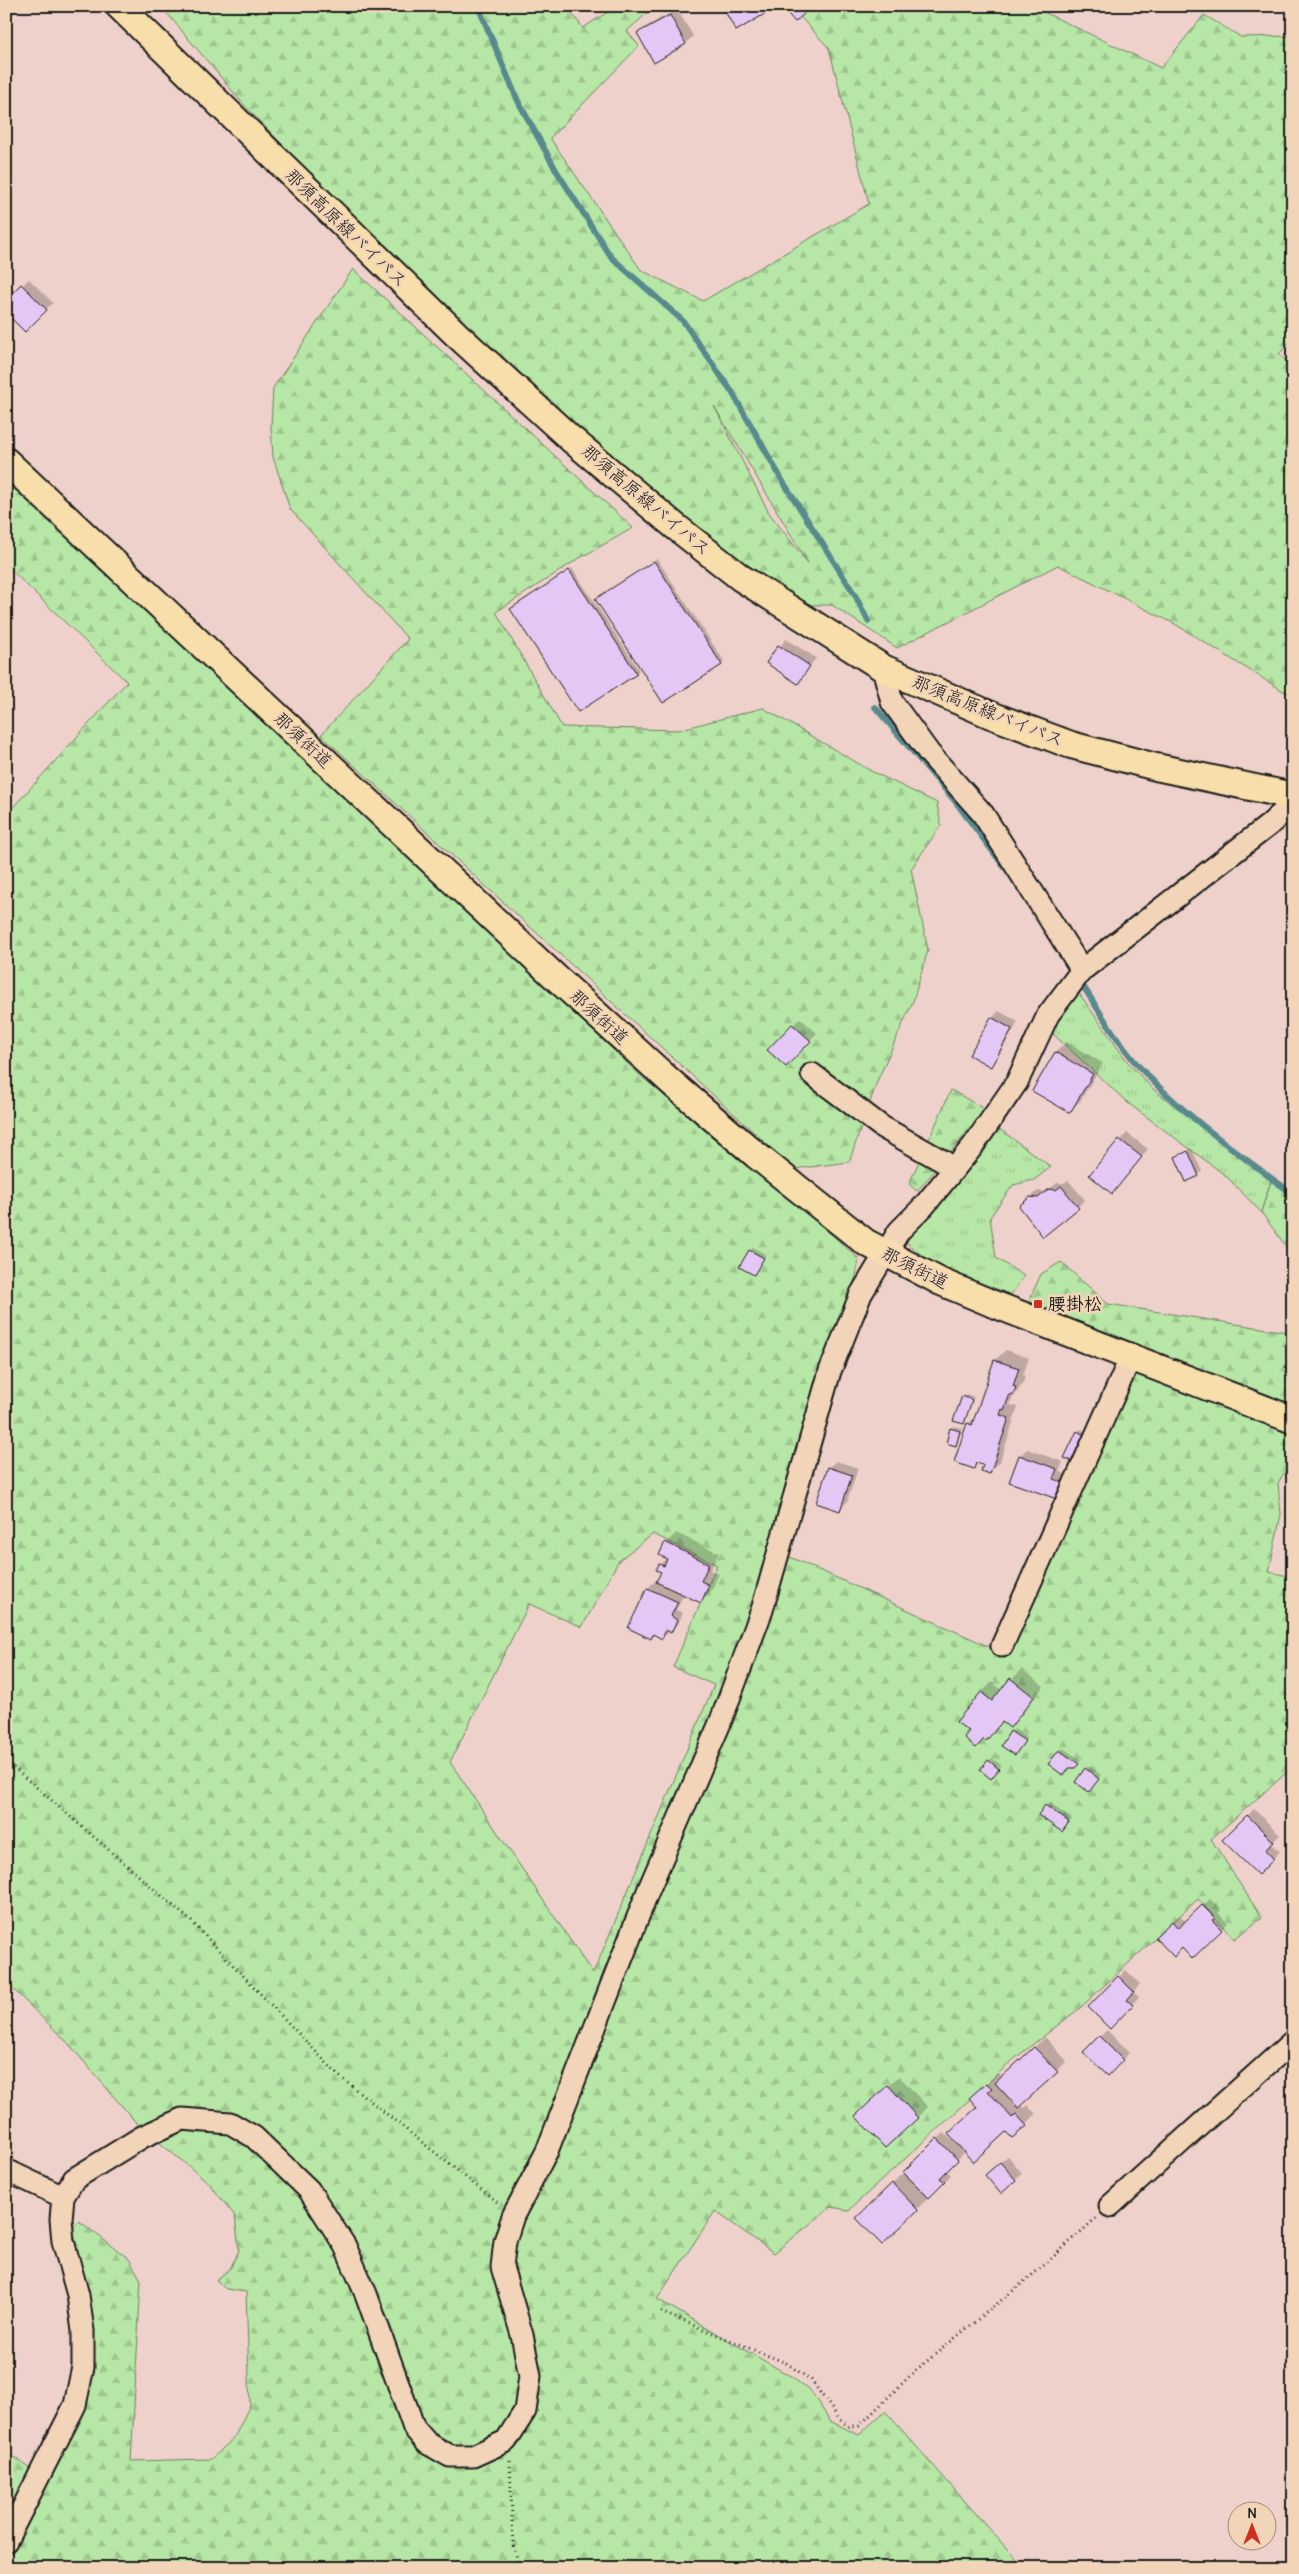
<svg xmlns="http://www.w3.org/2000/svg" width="1299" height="2574" font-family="Delius,'Klee One',sans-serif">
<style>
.grass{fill:url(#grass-tufts);stroke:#6a8261}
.forest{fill:url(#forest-firs);stroke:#6a8261;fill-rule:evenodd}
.shadow{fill:#0003}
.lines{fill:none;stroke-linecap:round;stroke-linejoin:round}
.stream{stroke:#58898d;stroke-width:6}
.building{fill:#e5c7f5;stroke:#1c1c1c}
.minor-casing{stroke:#1c1c1c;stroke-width:25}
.major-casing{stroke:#1c1c1c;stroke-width:30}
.path{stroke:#1c1c1c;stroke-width:3;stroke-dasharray:1 4;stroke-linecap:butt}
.minor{stroke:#f2d5b8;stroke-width:21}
.major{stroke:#f8deab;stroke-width:26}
.poi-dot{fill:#c8321e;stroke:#f2d5b8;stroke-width:2}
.labels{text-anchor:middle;stroke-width:5;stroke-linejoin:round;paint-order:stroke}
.street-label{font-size:18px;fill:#1c1c1c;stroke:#f2d5b8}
.poi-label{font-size:18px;font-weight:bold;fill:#1c1c1c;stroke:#f2d5b8;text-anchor:start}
</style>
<defs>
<pattern id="grass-tufts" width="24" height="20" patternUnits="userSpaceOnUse" patternTransform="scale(1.25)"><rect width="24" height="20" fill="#b7e7a6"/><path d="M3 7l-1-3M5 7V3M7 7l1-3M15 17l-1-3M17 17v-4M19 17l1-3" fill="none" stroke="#9dc68e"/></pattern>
<pattern id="forest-firs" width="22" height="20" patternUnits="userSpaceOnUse" patternTransform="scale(1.25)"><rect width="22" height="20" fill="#b7e7a6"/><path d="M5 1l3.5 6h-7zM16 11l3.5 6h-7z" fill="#9dc68e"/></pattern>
</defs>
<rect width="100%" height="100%" fill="#eed1ca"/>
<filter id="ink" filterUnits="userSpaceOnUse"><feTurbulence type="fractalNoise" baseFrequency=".02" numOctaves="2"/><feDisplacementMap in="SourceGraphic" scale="10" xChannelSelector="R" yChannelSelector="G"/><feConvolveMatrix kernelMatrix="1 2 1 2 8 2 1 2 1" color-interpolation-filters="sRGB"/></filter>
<g filter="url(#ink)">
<g class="grass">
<path d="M1078 992 1127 1061 1153 1089 1271 1181 1261 1212 1225 1175 1128 1103 1053 1034 1057 1018Z"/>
<path d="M994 1125 1051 1167 1034 1180 1013 1185 990 1217 996 1258 1024 1276 1011 1295C976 1280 930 1267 904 1240Z"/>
</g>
<g class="forest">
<path d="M161 6H566L583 28 617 6H655L627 31 639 46 550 138 641 270 703 301 869 204 829 48 790 6H1031L1161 68 1204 15 1241 37 1293 36V339L1279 354 1293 368V697L1175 624 1058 565 897 648 832 605H805L723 550 582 436 374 239 245 106ZM714 406 808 563 769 513Z"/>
<path d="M353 269 633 528 578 559 496 612 562 727 678 730 763 708 873 772 937 803 941 825 911 869 928 950 913 1001 878 1079 849 1162 794 1169 321 735 408 639 290 509 273 457 271 426 273 388Z"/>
<path d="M6 480 643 1078 785 1193 859 1259 856 1276 826 1353 770 1548 1010 1656 1132 1372 1293 1435V1457L1278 1483 1281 1514 1269 1572 1293 1577V1767L1211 1839 1262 1918 1234 1939 1198 1899 1080 2008 1014 2059 849 2210 831 2207 774 2253 715 2211 657 2299 792 2377 812 2393 830 2421 859 2435 885 2411 1024 2568H6V2451L47 2482 79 2411 71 2227 79 2221 129 2259 141 2280 131 2461 211 2459 234 2438 250 2405 246 2292 226 2289 216 2280 230 2269 239 2250 235 2216 208 2182 139 2126 68 2043 6 1982V815L127 682 6 565ZM653 1534 717 1565 673 1667 714 1685 593 1974 450 1762 529 1604 582 1627 619 1560Z"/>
<path d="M951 1090 986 1110 917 1191 909 1184Z"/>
<path d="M1271 1181 1293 1197V1256L1261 1212Z"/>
<path d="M1061 1262 1108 1304 1293 1333V1411L1029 1301 1041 1274Z"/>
</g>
<g class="shadow">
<path d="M786 6H805L807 9 795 20Z"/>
<path d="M677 9 693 36 686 43 654 61 639 34 646 27Z"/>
<path d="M29 279 53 303 25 330 6 301Z"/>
<path d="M1293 347V357L1287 352Z"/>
<path d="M657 559 724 661 721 664 597 599Z"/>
<path d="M572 568 639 670 636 673 512 609Z"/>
<path d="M786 639 816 658 798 682 768 662Z"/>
<path d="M999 1011 1018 1022 997 1059 991 1066 992 1018Z"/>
<path d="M800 1018 817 1033 786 1065 769 1050Z"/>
<path d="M1066 1042 1103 1063 1080 1101 1070 1111 1033 1090 1056 1052Z"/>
<path d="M1127 1133 1148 1149 1118 1185 1091 1175Z"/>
<path d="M1192 1149 1202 1172 1187 1180 1176 1157Z"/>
<path d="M1068 1180 1085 1200 1043 1236 1027 1200 1038 1191 1046 1192 1057 1183H1064Z"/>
<path d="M753 1247 766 1255 757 1270 741 1266Z"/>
<path d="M1006 1350 1029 1358 1023 1375 1025 1376 1023 1383 1009 1404 1018 1407 1000 1462 989 1472 985 1464 979 1462 973 1468 968 1424 976 1416 995 1360Z"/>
<path d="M966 1394 974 1397 963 1423V1397Z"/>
<path d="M954 1426 963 1428 956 1445 951 1429Z"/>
<path d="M1081 1429 1090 1434 1075 1461 1078 1432Z"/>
<path d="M1027 1449 1063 1462 1059 1472 1069 1475 1063 1491 1020 1456Z"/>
<path d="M836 1461 858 1468 847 1502 840 1509 829 1468Z"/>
<path d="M676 1533 719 1553 710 1570 719 1574 711 1591 700 1602 684 1594 676 1610 683 1613 678 1624 671 1631 662 1637 654 1633 650 1637 629 1628 648 1588 655 1581 657 1582 662 1571 660 1565 667 1558 666 1543Z"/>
<path d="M1022 1669 1044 1686 1020 1716 1010 1726 1003 1721 986 1739 970 1731 981 1693 992 1682 1002 1690Z"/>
<path d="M1014 1729 1027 1737 1018 1750 1011 1732Z"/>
<path d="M1063 1748 1081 1760 1074 1767H1070L1060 1751Z"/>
<path d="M992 1758 1001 1765 994 1774 989 1761Z"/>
<path d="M1089 1766 1101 1775 1092 1787 1086 1769Z"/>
<path d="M1049 1803 1072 1819 1062 1831 1046 1806Z"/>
<path d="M1254 1809 1280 1835 1271 1843 1280 1851 1258 1874 1224 1840Z"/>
<path d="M1210 1899 1221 1910 1218 1913 1228 1923 1192 1957 1182 1947 1156 1937 1180 1915 1186 1922Z"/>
<path d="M1126 1970 1140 1984 1133 1992 1139 1997 1110 2027 1090 2007Z"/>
<path d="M1107 2030 1129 2053 1108 2074 1085 2052Z"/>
<path d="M1045 2037 1067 2061 1021 2104 1024 2108 1028 2105 1036 2114 1026 2125 1013 2137 1006 2130 965 2151 946 2170 951 2175 917 2209 868 2208 944 2133 955 2143 956 2141 979 2106 982 2088 998 2073 1002 2077Z"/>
<path d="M899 2076 928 2107 885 2146 867 2105Z"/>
<path d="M1008 2156 1022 2173 1001 2192 993 2168Z"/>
</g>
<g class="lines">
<g class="stream">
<path d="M478 6 518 101 556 170 611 257 683 321 732 392 782 480 855 595 868 621"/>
<path d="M875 707 955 801 1005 868"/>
<path d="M1079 980C1097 1007 1114 1037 1135 1062 1178 1111 1240 1155 1293 1194"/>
</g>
</g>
<g class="building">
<path d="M722 6H778L736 31Z"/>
<path d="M785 6H799L805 13 795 22 783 8Z"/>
<path d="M670 15 686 44 654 63 637 33Z"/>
<path d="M21 284 47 310 25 332 12 319 6 325V299Z"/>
<path d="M654 561 722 665 663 703 595 599Z"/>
<path d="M569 570 637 674 578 712 510 609Z"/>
<path d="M778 645 810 666 798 684 766 663Z"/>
<path d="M991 1017 1012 1029 991 1067 969 1055Z"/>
<path d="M792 1024 811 1041 786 1067 767 1050Z"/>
<path d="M1055 1052 1093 1074 1070 1113 1032 1091Z"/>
<path d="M1119 1139 1142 1157 1112 1194 1089 1175Z"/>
<path d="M1188 1151 1199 1176 1186 1182 1175 1157Z"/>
<path d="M1061 1186 1079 1208 1043 1237 1019 1206 1030 1197 1038 1198 1049 1189 1056 1190Z"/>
<path d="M749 1250 764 1258 754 1275 739 1267Z"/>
<path d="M994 1360 1019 1368 1013 1386 1016 1387 1013 1395 1010 1394 1004 1410 1002 1409 1000 1415 1009 1418 990 1474 981 1471 983 1465 976 1463 974 1469 954 1462 967 1423 972 1425Z"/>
<path d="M962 1396 972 1400 964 1424 953 1421Z"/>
<path d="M950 1428 960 1431 956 1446 946 1443Z"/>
<path d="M1077 1431 1088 1437 1075 1463 1064 1458Z"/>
<path d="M1019 1455 1057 1469 1053 1479 1063 1482 1057 1499 1009 1482Z"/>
<path d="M828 1467 852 1475 840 1511 816 1503Z"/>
<path d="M665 1542 709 1564 701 1581 709 1585 701 1603 656 1582 661 1572 656 1570 659 1564 664 1566 667 1559 659 1555Z"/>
<path d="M647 1588 678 1602 671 1616 677 1620 671 1633 666 1630 662 1639 653 1634 651 1639 628 1628Z"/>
<path d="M1010 1678 1034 1697 1010 1728 1002 1722 986 1741 984 1739 976 1748 964 1737 969 1731 956 1722 981 1692 992 1701Z"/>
<path d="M1010 1731 1025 1741 1015 1755 1001 1746Z"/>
<path d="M1059 1750 1079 1764 1075 1768H1069L1064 1776 1048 1764Z"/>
<path d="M988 1760 999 1769 991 1779 980 1770Z"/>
<path d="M1085 1768 1099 1779 1089 1792 1075 1782Z"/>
<path d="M1045 1805 1069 1822 1062 1832 1038 1815Z"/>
<path d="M1247 1815 1274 1842 1265 1850 1274 1859 1258 1875 1222 1840Z"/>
<path d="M1202 1905 1215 1918 1212 1920 1222 1930 1192 1959 1182 1948 1174 1957 1155 1937 1172 1921 1178 1928Z"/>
<path d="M1118 1976 1134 1992 1127 2000 1133 2005 1110 2029 1088 2007Z"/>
<path d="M1099 2036 1123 2060 1108 2076 1083 2052Z"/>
<path d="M1034 2047 1058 2072 1018 2108 995 2083Z"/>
<path d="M986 2083 992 2088 988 2091 1012 2118 1016 2114 1027 2126 1012 2138 1006 2132 973 2162 948 2134 977 2107 969 2098Z"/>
<path d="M888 2085 918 2118 885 2148 855 2116Z"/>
<path d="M937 2138 958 2160 940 2178 945 2182 929 2198 903 2172Z"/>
<path d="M1000 2162 1016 2180 1001 2194 985 2175Z"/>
<path d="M892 2183 918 2210 882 2245 856 2218Z"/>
</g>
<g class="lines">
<g class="minor-casing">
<g id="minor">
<path d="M883 668 892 702 929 753 983 814 1082 970"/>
<path d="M812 1074 882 1127 955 1168"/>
<path d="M1002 1646 1130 1359"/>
<path d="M6 2170 63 2197"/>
<path d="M1110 2206 1293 2041"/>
<path d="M6 2541 75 2405 83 2367V2331L78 2295 63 2241 61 2219 63 2197 74 2179 142 2137 182 2119 230 2123 254 2137 309 2190 345 2246 366 2294 414 2428 427 2443 450 2456H473L506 2441 525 2411 530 2376 522 2335 502 2267 505 2241 513 2216 547 2151 648 1891 720 1723 762 1610 830 1371 861 1294 899 1231 923 1207 973 1146 1017 1082 1048 1015 1082 970 1269 825 1293 803"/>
</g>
</g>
<g class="major-casing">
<g id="major">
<path d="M119 6 457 335 571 439 676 527 741 578 883 668 991 715 1071 745 1156 767 1293 796"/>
<path d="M6 461 552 974 672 1083 756 1155 865 1242 941 1282 991 1303 1293 1420"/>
</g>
</g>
<g class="path">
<path d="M6 1761 191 1921 339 2076 497 2202"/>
<path d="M661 2312 786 2363 811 2380 840 2420 849 2426H859L916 2370 1042 2267 1096 2218"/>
<path d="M510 2461 513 2545 520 2568"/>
</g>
<use href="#minor" class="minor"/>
<use href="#major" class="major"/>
</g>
</g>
<rect class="poi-dot" x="1033" y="1299" width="10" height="10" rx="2.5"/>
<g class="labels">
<g class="street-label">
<text transform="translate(346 228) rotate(44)" y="6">那須高原線バイパス</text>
<text transform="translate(646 500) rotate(40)" y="6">那須高原線バイパス</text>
<text transform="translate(988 711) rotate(22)" y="6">那須高原線バイパス</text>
<text transform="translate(303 740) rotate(43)" y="6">那須街道</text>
<text transform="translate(599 1017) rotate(42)" y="6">那須街道</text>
<text transform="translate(915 1268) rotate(26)" y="6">那須街道</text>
</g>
<g class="poi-label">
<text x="1048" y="1310">腰掛松</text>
</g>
</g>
<rect width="1299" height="2574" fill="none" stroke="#f2d5b8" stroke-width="25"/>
<rect x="12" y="12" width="1274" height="2549" fill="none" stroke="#1c1c1c" stroke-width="2" filter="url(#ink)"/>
<g transform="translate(1252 2526)"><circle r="24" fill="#f2d5b8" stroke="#9c8b7a"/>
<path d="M0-4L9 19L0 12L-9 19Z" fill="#c8321e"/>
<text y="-8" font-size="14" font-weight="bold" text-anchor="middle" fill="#1c1c1c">N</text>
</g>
</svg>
